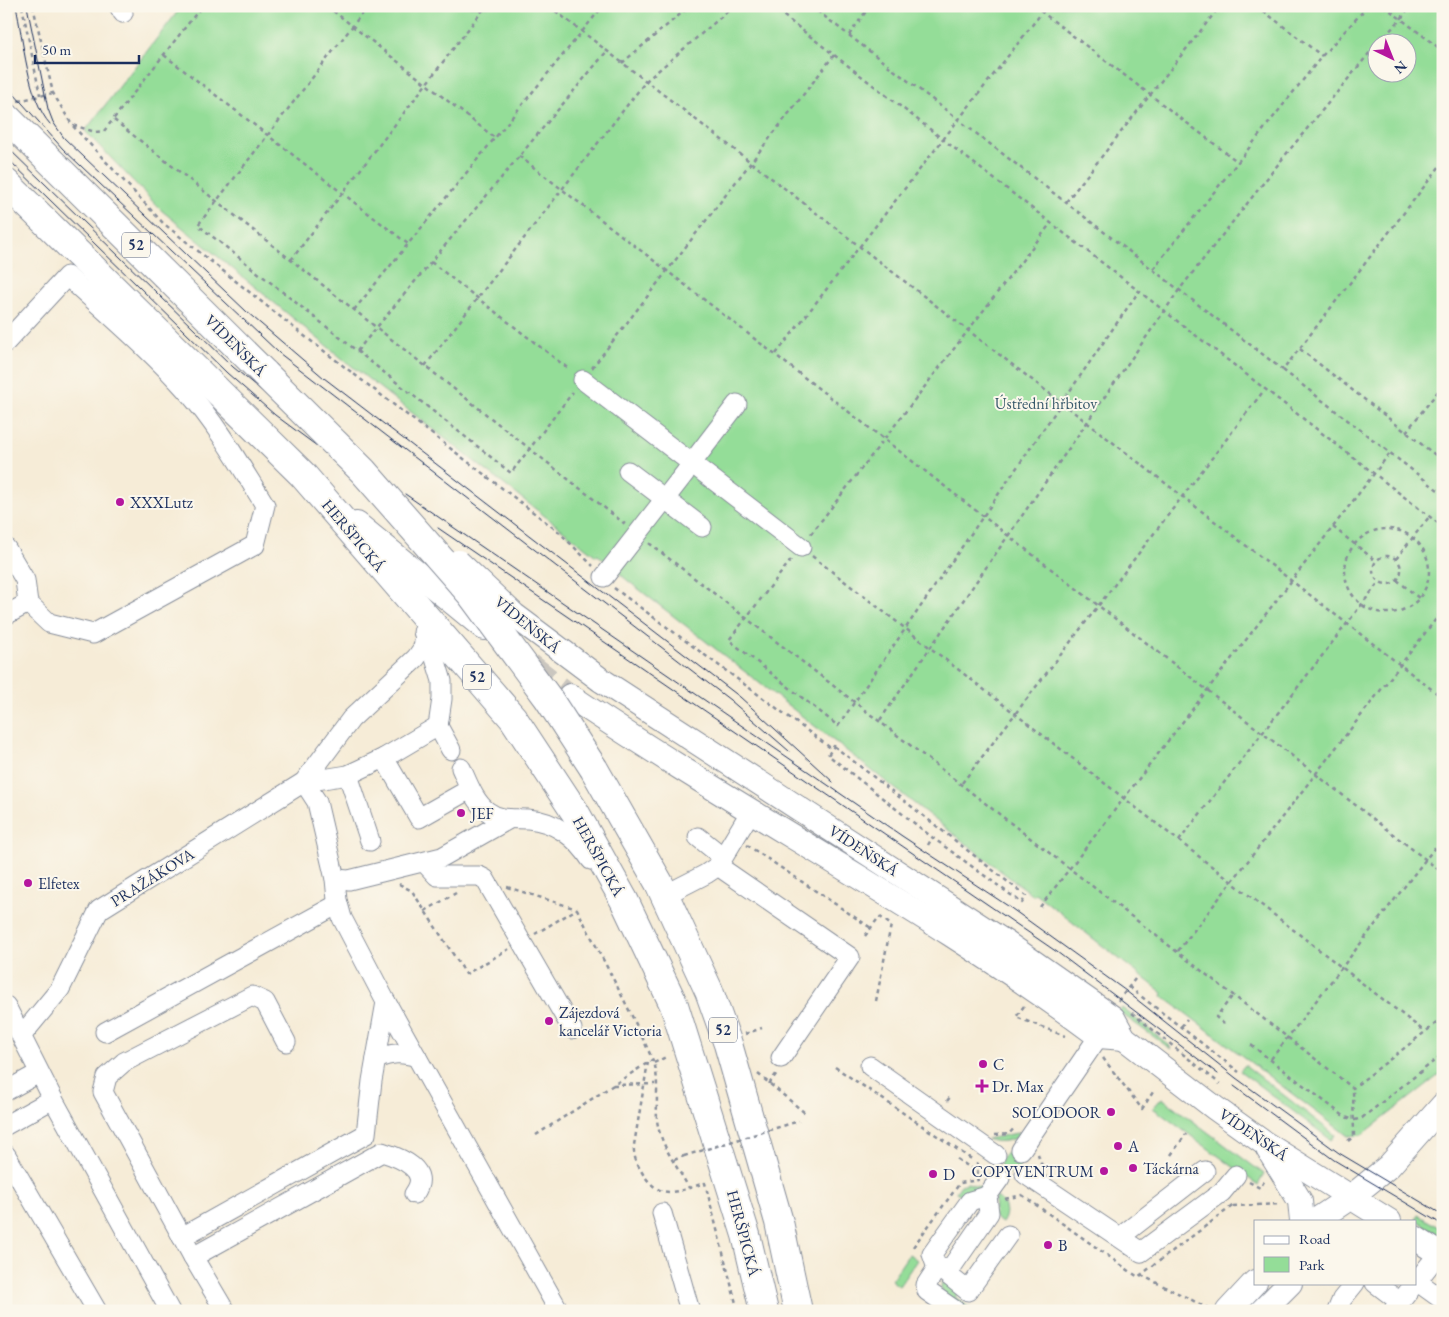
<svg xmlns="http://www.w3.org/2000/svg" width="1449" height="1317" font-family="'EB Garamond',serif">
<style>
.green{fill:#94dd98;stroke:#58867b;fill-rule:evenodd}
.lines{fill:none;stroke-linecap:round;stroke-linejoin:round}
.major-tunnel{stroke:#cac6bf;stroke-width:24;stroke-dasharray:24 12;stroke-linecap:butt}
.minor-casing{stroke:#888e9a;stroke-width:21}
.major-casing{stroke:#888e9a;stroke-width:26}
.highway-casing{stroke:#888e9a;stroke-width:30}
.path{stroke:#888e9a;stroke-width:2.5;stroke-dasharray:4 4;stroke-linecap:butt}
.minor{stroke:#fff;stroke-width:19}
.major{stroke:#fff;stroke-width:24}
.highway{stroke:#fff;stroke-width:28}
.tram{stroke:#1b2f5e;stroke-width:1}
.major-bridge-casing{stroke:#888e9a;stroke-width:26;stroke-linecap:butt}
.highway-bridge-casing{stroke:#888e9a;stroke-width:30;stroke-linecap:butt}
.path-bridge{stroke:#888e9a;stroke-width:2.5;stroke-dasharray:4 4;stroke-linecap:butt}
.major-bridge{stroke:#fff;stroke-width:24}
.highway-bridge{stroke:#fff;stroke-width:28}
.poi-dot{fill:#b5179e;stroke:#fbf7ec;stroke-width:2}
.labels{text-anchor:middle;stroke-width:4;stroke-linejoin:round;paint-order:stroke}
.shield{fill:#fbf7ec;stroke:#5e6b89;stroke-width:1}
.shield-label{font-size:15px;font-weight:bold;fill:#1b2f5e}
.street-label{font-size:16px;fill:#1b2f5e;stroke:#fbf7ec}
.park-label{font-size:16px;fill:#395a6c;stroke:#fbf7ec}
.poi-label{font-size:16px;fill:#1b2f5e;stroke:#fbf7ec;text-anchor:start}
</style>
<rect width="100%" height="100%" fill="#fbf7ec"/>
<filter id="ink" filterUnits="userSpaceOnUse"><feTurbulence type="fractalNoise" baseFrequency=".02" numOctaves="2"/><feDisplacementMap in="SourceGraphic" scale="10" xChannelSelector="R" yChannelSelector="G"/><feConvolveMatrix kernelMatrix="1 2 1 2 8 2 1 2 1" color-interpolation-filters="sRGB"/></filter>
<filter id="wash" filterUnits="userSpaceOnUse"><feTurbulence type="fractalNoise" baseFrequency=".0096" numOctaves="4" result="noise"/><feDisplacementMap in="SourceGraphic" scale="20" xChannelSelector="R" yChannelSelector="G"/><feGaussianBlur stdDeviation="1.12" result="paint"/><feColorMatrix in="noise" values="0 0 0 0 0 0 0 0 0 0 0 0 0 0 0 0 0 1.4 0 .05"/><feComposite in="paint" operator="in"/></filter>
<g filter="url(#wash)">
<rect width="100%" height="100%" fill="#f6ecd7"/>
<g class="green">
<path d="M182 6H1443V1072L1362 1135 1348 1136 1176 1006 1162 996 1163 993 1035 893 1033 895 1019 885 627 580 598 555 596 556 344 360 161 210 85 131ZM1376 42H1406V72H1376Z"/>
<path d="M1122 1008 1169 1045 1171 1049 1119 1012Z"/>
<path d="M1245 1065 1335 1135 1331 1140 1240 1071Z"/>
<path d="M1162 1098 1264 1174 1258 1185 1153 1108Z"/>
<path d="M1017 1133 1021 1134C1014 1141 996 1144 987 1139Z"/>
<circle cx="1010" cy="1163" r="10"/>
<path d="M968 1183 983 1188 964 1197 956 1192 961 1185Z"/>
<path d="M995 1196C1006 1202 1009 1213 1002 1223L994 1217Z"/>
<path d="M1418 1215 1443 1230V1237L1416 1220Z"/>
<path d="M909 1254 917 1260 899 1286 891 1280Z"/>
<path d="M942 1282 960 1290 955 1297 974 1311H969L943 1293 941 1288Z"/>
</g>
</g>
<g filter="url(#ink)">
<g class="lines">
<path class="major-tunnel" d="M530 665 570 696"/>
<g class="minor-casing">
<g id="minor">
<path d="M119 6 123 13"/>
<path d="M6 342 67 276C108 314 151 350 188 392 218 426 241 467 265 505L255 545 93 634 49 623 28 603 25 580 6 548"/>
<path d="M583 380 801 547"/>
<path d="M688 468 737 404"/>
<path d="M628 471 702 527"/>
<path d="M604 577 685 473"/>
<path d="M6 615 28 603"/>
<path d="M423 632 434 655 442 681V699L438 726 451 750"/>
<path d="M438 726 384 758 419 818 470 789"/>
<path d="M461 768C468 783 474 801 487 811 500 821 514 818 528 819 555 821 577 838 591 860"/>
<path d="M348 775 370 841"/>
<path d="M304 782 317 802 335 879 337 900 342 918 386 1002 559 1311"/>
<path d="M304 782 348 775 384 758"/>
<path d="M698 837 723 857"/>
<path d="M425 863 437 876H479L485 879 572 1029"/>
<path d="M718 866 751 811"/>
<path d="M335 879 349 880 442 857 509 819"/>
<path d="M665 895 706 874 718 866 850 957 781 1058"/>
<path d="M6 1006 53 1099 170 1311"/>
<path d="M105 1032 338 904"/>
<path d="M22 1035 60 989 99 910 304 782 351 719 416 658 423 648 425 635"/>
<path d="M376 1059C392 1053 401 1052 417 1057"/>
<path d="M870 1066 996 1155"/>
<path d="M6 1091 39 1073"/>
<path d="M6 1125 53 1099"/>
<path d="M1021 1150 1099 1036"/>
<path d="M6 1155 97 1311"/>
<path d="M1025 1174 1141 1252 1222 1192 1236 1175"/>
<path d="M987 1196 970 1201 932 1254 937 1268 943 1271 953 1265 989 1213 987 1196 1000 1178"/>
<path d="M662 1213 690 1311"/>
<path d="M182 1237 366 1134 372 1081 386 1002"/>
<path d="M1120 1237 1205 1171"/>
<path d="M193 1257 382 1152C401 1158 432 1170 414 1194"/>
<path d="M937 1268 926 1285 927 1291 956 1311"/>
<path d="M943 1271 968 1291 1008 1235"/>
<path d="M1415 1280 1440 1298"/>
<path d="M1375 1283 1400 1302"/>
<path d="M225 1311 193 1257 103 1092 107 1077 124 1062 252 996 265 1002 286 1042"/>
<path d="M1337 1311 1342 1299 1355 1283"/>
<path d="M1393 1311 1439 1253"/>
</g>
</g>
<g class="major-casing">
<g id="major">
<path d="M357 524 484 628"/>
<path d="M601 680 1006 943 1113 1018 1124 1038 1215 1108 1264 1143 1389 1221"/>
<path d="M570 696C744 814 931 911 1099 1036L1124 1038"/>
<path d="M1268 1149 1300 1201 1302 1221"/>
<path d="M1315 1221 1351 1197 1389 1166 1443 1105"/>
<path d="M1415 1238 1443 1256"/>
<path d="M1228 1311 1255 1282"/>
<path d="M1262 1311 1290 1283"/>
</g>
</g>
<g class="highway-casing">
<g id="highway">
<path d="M6 117 265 374"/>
<path d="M6 183 302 474 513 718 575 812 624 900 674 1005 746 1235 764 1311"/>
<path d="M594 769 659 883 709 991 728 1044 779 1222 798 1311"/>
</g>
</g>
<g class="path">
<path d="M22 6 40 95"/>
<path d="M33 6 53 93 72 125 163 223 298 331 559 532 593 566"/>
<path d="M327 6 495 138"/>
<path d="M368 6 198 225 511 473 573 392"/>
<path d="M549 6 1443 698"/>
<path d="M771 6 1443 527"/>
<path d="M811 6 1283 370 1443 162"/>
<path d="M1034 6 1238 162"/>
<path d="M1257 6 1322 56"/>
<path d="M1384 6 1443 51"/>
<path d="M849 35 870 6"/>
<path d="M1379 42 1401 19 1410 6"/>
<path d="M164 55 408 244"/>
<path d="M622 63 690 6"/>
<path d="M18 101 53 93"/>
<path d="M114 120 625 524"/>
<path d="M73 125 95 132 104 131 202 6"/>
<path d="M519 156 1443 873"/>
<path d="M1066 202 1220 6"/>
<path d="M291 260 486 6"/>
<path d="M431 262 570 370"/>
<path d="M1153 269 1322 56 1368 6"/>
<path d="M354 310 603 6"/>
<path d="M1300 349 1443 461"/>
<path d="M357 351 607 51"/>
<path d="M776 354 1047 6"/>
<path d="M425 366 646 81 734 6"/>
<path d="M592 368 834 55"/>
<path d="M1283 370 1443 494"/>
<path d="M1406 432 1443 385"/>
<path d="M1333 527 1376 561"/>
<circle cx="1387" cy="571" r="42"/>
<path d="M811 534 1051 223"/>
<path d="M649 543 1353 1088 1443 1018"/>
<circle cx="1387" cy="570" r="14"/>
<path d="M812 556 1425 1032"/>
<path d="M1396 559 1429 517"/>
<path d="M791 560 729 640 838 726 1139 291"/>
<path d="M1397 580 1419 598"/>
<path d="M614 588 832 749"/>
<path d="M880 720 1179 290 1287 153 1376 45"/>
<path d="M834 746 1026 896 1022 903 933 838 828 755Z"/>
<path d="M962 783 1265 389"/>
<path d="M1179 841 1379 582"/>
<path d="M747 845 871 928"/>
<path d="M928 845 932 838"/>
<path d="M399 884 412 891 466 974 509 949"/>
<path d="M507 887 577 909"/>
<path d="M1040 907 1390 453"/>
<path d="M425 911 456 893"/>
<path d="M535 934 577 909C603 960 631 1011 654 1063 659 1076 656 1105 657 1120 660 1145 677 1166 689 1188"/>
<path d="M865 936 879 917"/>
<path d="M1178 951 1443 610"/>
<path d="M1129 987 1239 1072"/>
<path d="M876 1001 891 925 879 916"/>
<path d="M1118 1001 1135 979"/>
<path d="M1024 1006 1016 1017 1065 1036"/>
<path d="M1132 1013 1220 1084"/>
<path d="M1224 1024 1216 1017 1234 994"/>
<path d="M1181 1027 1187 1019"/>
<path d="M745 1034 762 1028"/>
<path d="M1251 1045 1345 1117 1355 1120 1362 1118 1443 1054"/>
<path d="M1103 1058 1142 1109 1155 1089"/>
<path d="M1271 1059 1443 837"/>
<path d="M648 1062 634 1145C633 1157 637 1164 643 1174 662 1202 677 1191 705 1183L738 1311"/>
<path d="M654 1063 668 1056"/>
<path d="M835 1067 973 1160"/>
<path d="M758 1074 805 1113"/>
<path d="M769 1084 777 1073"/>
<path d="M613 1085 655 1084"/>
<path d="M947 1101 951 1096"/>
<path d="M536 1135 652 1060"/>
<path d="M995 1135 1009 1134 1015 1127"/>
<path d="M1348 1141 1354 1136 1353 1088"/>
<path d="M1038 1154 1042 1166"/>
<path d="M1171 1155 1186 1134"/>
<path d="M957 1159 977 1172"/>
<path d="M674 1160 684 1156"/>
<path d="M977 1162 978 1181"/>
<path d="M1249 1182 1260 1188 1265 1180"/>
<path d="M1022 1195 1138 1277 1235 1204"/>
<path d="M1005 1199 1022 1195"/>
<path d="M1233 1206 1281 1204"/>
<path d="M913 1247 960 1183 978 1180"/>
<path d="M1141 1275 1208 1308"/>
</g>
<use href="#minor" class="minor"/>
<use href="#major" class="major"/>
<use href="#highway" class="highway"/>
<g class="tram">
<path d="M16 6C23 39 28 100 50 124"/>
<path d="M27 6 48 109 53 122 64 138 247 312 324 378 740 697 833 782"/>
<path d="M6 85 63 149 279 353 730 700 789 751"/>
<path d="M6 146 233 367 280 406"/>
<path d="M6 157 227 373 275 415 325 452"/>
<path d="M405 494 902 836 1008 906 1126 991 1236 1078 1339 1153 1443 1215"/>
<path d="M438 528 1057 952 1218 1074"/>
<path d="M1234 1086 1334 1160 1443 1225"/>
</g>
<g class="major-bridge-casing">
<path id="major-bridge" d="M458 562 514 615 601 680"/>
</g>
<g class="highway-bridge-casing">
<path id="highway-bridge" d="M265 374 363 471 471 594 548 698 594 769"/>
</g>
<path class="path-bridge" d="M684 1156 799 1121"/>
<use href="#major-bridge" class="major-bridge"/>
<use href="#highway-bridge" class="highway-bridge"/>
</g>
</g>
<g class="poi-dot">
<circle cx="120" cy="502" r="5"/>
<circle cx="461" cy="813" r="5"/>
<circle cx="28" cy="883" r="5"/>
<circle cx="549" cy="1021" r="5"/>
<circle cx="983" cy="1064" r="5"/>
<path d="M979.5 1078.5h5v5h5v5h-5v5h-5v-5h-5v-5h5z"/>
<circle cx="1111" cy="1112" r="5"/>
<circle cx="1118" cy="1146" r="5"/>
<circle cx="1133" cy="1168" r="5"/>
<circle cx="1104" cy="1171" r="5"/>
<circle cx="933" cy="1174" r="5"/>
<circle cx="1048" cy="1245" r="5"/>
</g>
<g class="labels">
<g class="shield">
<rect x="122" y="232.5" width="28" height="25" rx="4"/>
<rect x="463" y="664.5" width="28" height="25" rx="4"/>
<rect x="709" y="1017.5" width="28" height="25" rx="4"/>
</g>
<g class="shield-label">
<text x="136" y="250">52</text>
<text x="477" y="682">52</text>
<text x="723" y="1035">52</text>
</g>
<g class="street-label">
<text transform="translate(236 345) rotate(45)" y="6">VÍDEŇSKÁ</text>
<text transform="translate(354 535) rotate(50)" y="6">HERŠPICKÁ</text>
<text transform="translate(528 624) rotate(39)" y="6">VÍDEŇSKÁ</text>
<text transform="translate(864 850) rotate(33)" y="6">VÍDEŇSKÁ</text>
<text transform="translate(599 856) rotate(61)" y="6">HERŠPICKÁ</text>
<text transform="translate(152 877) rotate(-32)" y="6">PRAŽÁKOVA</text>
<text transform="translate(1254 1134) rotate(34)" y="6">VÍDEŇSKÁ</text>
<text transform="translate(744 1233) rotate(75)" y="6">HERŠPICKÁ</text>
</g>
<g class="park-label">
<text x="1046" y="409">Ústřední hřbitov</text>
</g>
<g class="poi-label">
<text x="130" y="508">XXXLutz</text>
<text x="471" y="819">JEF</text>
<text x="38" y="889">Elfetex</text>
<text x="559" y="1018">Zájezdová<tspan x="559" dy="18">kancelář Victoria</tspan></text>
<text x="993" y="1070">C</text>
<text x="992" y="1092">Dr. Max</text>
<text x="1101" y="1118" text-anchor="end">SOLODOOR</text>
<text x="1128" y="1152">A</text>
<text x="1143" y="1174">Táckárna</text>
<text x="1094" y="1177" text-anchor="end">COPYVENTRUM</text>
<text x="943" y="1180">D</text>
<text x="1058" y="1251">B</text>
</g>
</g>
<rect width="1449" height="1317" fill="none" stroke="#fbf7ec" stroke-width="25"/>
<rect x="1254" y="1220" width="162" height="65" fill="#fbf7ec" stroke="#a1a7b3"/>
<rect x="1264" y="1236" width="25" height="8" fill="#ffffff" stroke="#a1a7b3"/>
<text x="1299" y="1244" font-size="15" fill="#1b2f5e">Road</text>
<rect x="1264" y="1257" width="25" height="15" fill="#94dd98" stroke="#a1a7b3"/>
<text x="1299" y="1270" font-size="15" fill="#1b2f5e">Park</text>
<g transform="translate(1392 58) rotate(137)"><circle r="24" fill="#fbf7ec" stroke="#a1a7b3"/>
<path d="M0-4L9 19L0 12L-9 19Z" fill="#b5179e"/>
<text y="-8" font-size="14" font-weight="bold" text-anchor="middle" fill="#1b2f5e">N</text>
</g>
<path d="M35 55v8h104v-8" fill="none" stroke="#1b2f5e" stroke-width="2.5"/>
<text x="42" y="55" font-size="15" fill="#1b2f5e" stroke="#fbf7ec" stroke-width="4" paint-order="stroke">50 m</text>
</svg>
